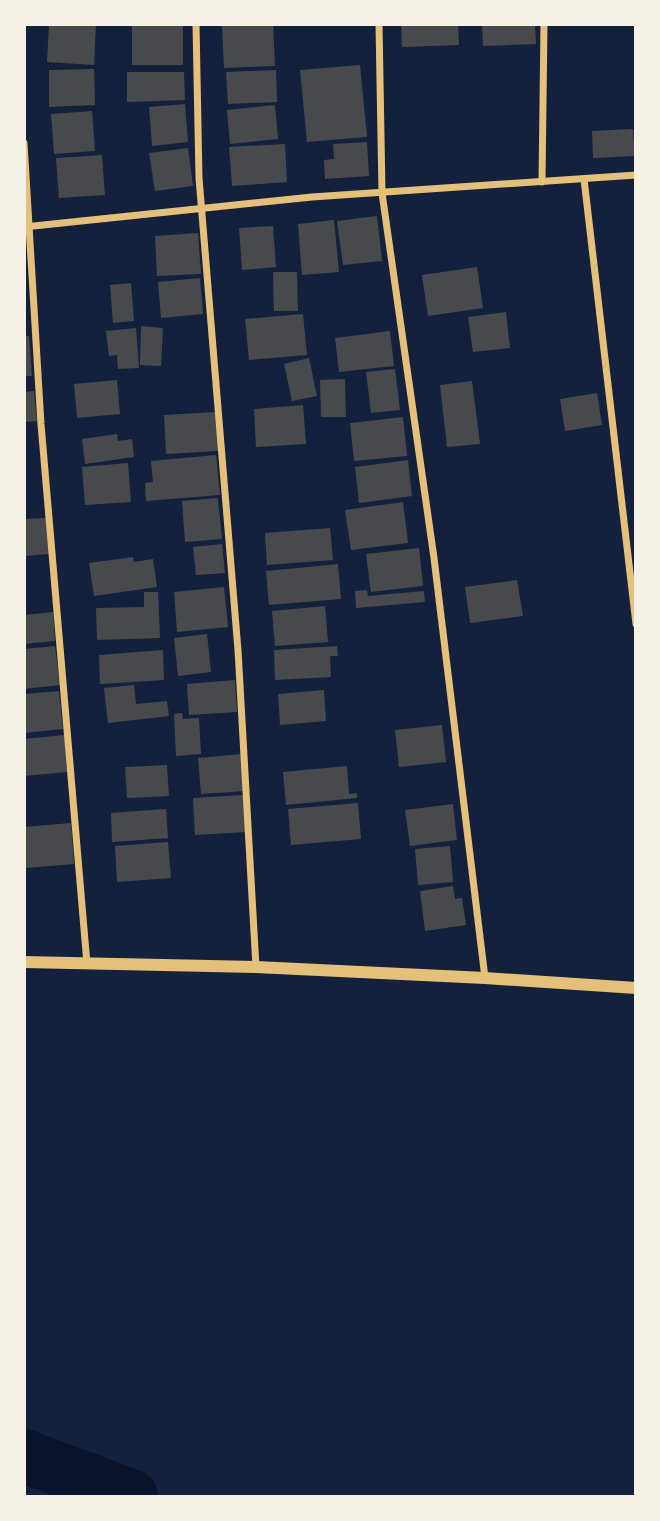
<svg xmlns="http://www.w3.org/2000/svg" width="660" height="1521" font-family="Signika,sans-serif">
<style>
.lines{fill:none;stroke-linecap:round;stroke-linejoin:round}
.river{stroke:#0b132b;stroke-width:54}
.building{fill:#48494c}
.minor{stroke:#e5c07b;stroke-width:7}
.tertiary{stroke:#e5c07b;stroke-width:12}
</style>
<rect width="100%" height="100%" fill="#14213d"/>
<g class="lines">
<path class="river" d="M24 1456 131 1496"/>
</g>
<g class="building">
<path d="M49 24H96L94 65 47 62Z"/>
<rect x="132" y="24" width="51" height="41"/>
<path d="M273 24 275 66 224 68 222 26Z"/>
<path d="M401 24H458L459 45 402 47Z"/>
<path d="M482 24H535L536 44 483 46Z"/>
<path d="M360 65 367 137 307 142 300 70Z"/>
<path d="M94 69 95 105 49 107V70Z"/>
<path d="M276 70 277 102 228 104 226 72Z"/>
<path d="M127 72H184L185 100 127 102Z"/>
<path d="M185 104 188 142 152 146 149 107Z"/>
<path d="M275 105 278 139 230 144 227 110Z"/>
<path d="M92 111 95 151 54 154 51 114Z"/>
<path d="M633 129 635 156 593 158 592 131Z"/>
<path d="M367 142 369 176 325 179 324 160 334 159 333 144Z"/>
<path d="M285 144 287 182 232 186 229 147Z"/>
<path d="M188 148 193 186 155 191 149 153Z"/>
<path d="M102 155 105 195 59 198 56 158Z"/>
<path d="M377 216 382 261 343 265 337 221Z"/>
<path d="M334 220 339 272 302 275 298 224Z"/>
<path d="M273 226 276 267 242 270 239 228Z"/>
<path d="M198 233 201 274 157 276 155 236Z"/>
<path d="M477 267 483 308 428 316 422 275Z"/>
<path d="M273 272H297L298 311H274Z"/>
<path d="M200 278 203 314 161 318 158 282Z"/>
<path d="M131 283 134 321 113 323 110 285Z"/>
<path d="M506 312 510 348 473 352 468 317Z"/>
<path d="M303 314 307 355 249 360 245 319Z"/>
<path d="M141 326 163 328 161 366 140 365Z"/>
<path d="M136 328 139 368 118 369 117 355 109 356 106 331Z"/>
<path d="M390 331 394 366 339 372 335 338Z"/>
<path d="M24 336H29L32 376H24Z"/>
<path d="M309 358 317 396 292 401 284 364Z"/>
<path d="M395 369 400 410 371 413 366 372Z"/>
<path d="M345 379 346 417H321L320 380Z"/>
<path d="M117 380 120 414 77 418 74 384Z"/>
<path d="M472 381 480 444 447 447 440 385Z"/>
<path d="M34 391 37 421 24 422V392Z"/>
<path d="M597 393 602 425 565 431 560 399Z"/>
<path d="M303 405 306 444 256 447 254 409Z"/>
<path d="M216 412 219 451 166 454 164 415Z"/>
<path d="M403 417 407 456 354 461 350 423Z"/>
<path d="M117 434 118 441 132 439 134 457 85 464 82 439Z"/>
<path d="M216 455 220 495 146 501 145 483 153 482 151 461Z"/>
<path d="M408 460 412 496 359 503 355 467Z"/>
<path d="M128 463 131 502 85 505 82 467Z"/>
<path d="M218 498 222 539 185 542 182 501Z"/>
<path d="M403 502 408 543 351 550 345 510Z"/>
<path d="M46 518 49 554 24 556V519Z"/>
<path d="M330 528 333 560 267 565 265 533Z"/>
<path d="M222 544 225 573 196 575 193 547Z"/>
<path d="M419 548 423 586 371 592 366 554Z"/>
<path d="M133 557 134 562 153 559 157 587 94 596 89 563Z"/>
<path d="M338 564 341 599 269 605 266 571Z"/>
<path d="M517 580 523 616 470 623 465 587Z"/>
<path d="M224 587 228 627 177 632 174 592Z"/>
<path d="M367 590 368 596 424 591 425 602 356 608 355 591Z"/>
<path d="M144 592H158L160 638 97 640 96 608 144 607Z"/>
<path d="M325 606 328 642 275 646 272 611Z"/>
<path d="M53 612 55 641 24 644V615Z"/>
<path d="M207 634 211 672 178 676 174 638Z"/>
<path d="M55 646 60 685 24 689V649Z"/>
<path d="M337 646 338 656H330L331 677 275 680 274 650Z"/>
<path d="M163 650 164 680 100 684 99 655Z"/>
<path d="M235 680 237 712 189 715 187 684Z"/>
<path d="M134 685 136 704 167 701 169 716 108 723 104 688Z"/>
<path d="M324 690 326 721 280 725 278 694Z"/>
<path d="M59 691 63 729 24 733V694Z"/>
<path d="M182 713 183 719 199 718 201 754 176 756 174 714Z"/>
<path d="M442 725 446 762 399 767 395 730Z"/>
<path d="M64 735 67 772 24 776V739Z"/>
<path d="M242 754 245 791 201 794 198 758Z"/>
<path d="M167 765 169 796 127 798 125 767Z"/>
<path d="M347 766 349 794 357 793V798L286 805 283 772Z"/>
<path d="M244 795 246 832 195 835 193 798Z"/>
<path d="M358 803 361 839 291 845 288 809Z"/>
<path d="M453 804 457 840 410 846 405 810Z"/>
<path d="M166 809 168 838 112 842 111 813Z"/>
<path d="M71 823 74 864 26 868 24 827Z"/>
<path d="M168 842 171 878 117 882 115 846Z"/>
<path d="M450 846 453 882 418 885 415 849Z"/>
<path d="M453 886 455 899 462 898 466 925 425 931 420 891Z"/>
</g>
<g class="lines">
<g class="minor">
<path d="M196 24 199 178 238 650 256 967"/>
<path d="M379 24 382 193 434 558 485 978"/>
<path d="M24 143 41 424 87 964"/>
<path d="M584 179 636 624"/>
<path d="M542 182 544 24"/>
<path d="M24 227 312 197 636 175"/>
</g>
<path class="tertiary" d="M24 962 256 967 485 978 636 988"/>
</g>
<rect width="660" height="1521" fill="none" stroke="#f6f1e7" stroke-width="52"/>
</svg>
